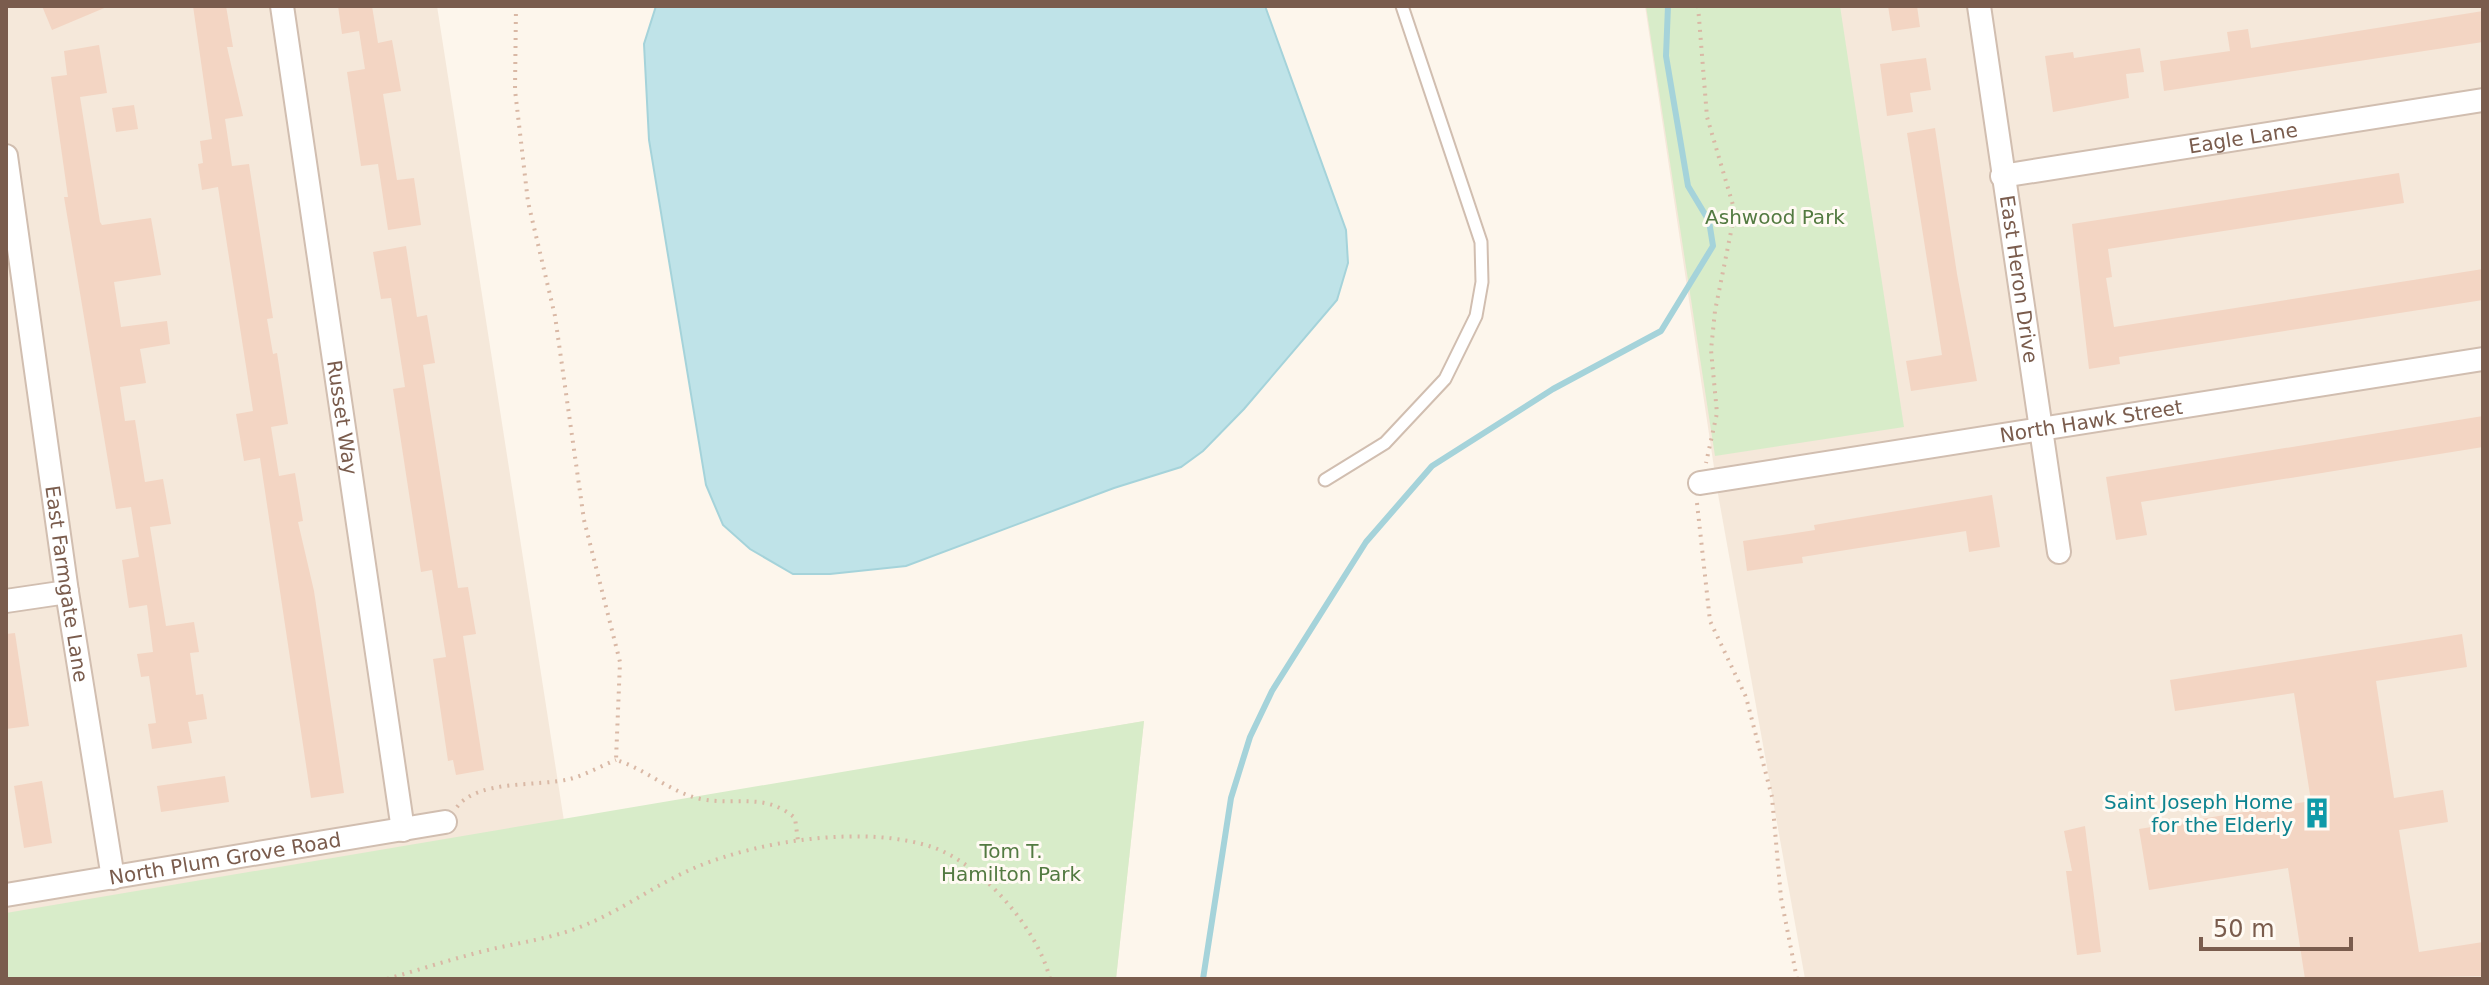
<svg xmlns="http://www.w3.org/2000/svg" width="2489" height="985" font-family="'DejaVu Sans',sans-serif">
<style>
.residential{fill:#f5e8da}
.green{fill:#d8ecc9}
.water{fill:#bfe3e8;stroke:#a5d3da;stroke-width:2}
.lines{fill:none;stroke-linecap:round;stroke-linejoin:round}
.stream{stroke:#a5d3da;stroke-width:6}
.building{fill:#f3d5c3}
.lane-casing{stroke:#d1beb0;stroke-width:15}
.street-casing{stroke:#d1beb0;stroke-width:26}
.path{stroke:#d9b8a5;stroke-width:4;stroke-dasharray:2 6;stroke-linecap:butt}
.lane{stroke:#fff;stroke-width:11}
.street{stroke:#fff;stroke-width:22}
.labels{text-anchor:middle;stroke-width:6;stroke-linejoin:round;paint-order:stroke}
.street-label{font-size:20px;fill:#7a5c4d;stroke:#fffaf3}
.park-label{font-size:20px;fill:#537a41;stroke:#fffaf3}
.culture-label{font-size:20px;fill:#0d838f;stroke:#fffaf3;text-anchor:end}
</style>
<rect width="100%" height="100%" fill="#fdf6ec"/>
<g class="residential">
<path d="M6 6H437L564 821 1144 721 1116 979H6Z"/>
<path d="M1645 6H2483V979H1805L1718 494Z"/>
</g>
<g class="green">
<path d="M1646 6H1840L1904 427 1715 456Z"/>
<path d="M1144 721 1116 979H6V913Z"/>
</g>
<path class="water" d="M656 6H1265L1346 230 1348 263 1337 300 1244 409 1203 451 1181 467 1114 488 906 566 830 574H793L750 549 723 525 706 485 649 140 644 44Z"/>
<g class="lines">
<path class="stream" d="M1203 979 1231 798 1250 737 1272 691 1366 542 1432 466 1553 389 1661 331 1713 246 1709 221 1688 186 1666 56 1668 6"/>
</g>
<g class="building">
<path d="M42 6H109L52 30Z"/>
<path d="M193 6H226L233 47H227L243 116 225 119 232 166 249 164 273 318 267 319 273 354 277 353 288 424 271 427 279 476 295 473 303 521 298 522 314 591 344 793 311 798 260 458 244 461 236 414 253 411 218 187 202 190 198 164 203 163 200 141 212 139Z"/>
<path d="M338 6H372L378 43 392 40 401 91 383 94 397 180 414 178 421 225 388 230 378 164 361 166 347 72 365 69 359 31 342 34Z"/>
<path d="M1888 6H1917L1920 27 1892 31Z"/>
<path d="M2483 11V42L2164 91 2160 61 2230 51 2227 32 2248 29 2251 48Z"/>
<path d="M99 45 107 93 80 97 100 222 102 225 151 218 161 275 114 282 121 327 167 321 170 344 140 349 146 383 120 387 125 421 135 420 145 482 163 479 171 524 150 527 166 626 194 622 199 652 190 653 196 695 203 694 207 719 188 722 192 743 152 749 148 724 156 723 149 676 141 677 137 654 153 652 147 605 129 608 122 560 139 557 131 507 116 509 64 197H68L51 77 67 75 64 51Z"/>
<path d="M2140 48 2144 72 2126 74 2129 98 2053 112 2045 56 2073 52 2074 58Z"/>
<path d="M1926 58 1931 90 1910 93 1913 112 1887 116 1880 64Z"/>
<path d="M134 105 138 129 116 132 112 108Z"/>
<path d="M1935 128 1957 274 1977 381 1911 391 1906 361 1942 355 1907 133Z"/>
<path d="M2399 173 2404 203 2108 249 2112 277 2106 278 2114 327 2483 269V300L2119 357 2120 364 2089 369 2072 224Z"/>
<path d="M406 246 417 317 427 315 435 363 423 365 458 588 468 587 476 634 463 636 484 770 456 775 453 760 448 761 433 659 446 657 432 570 421 572 393 389 405 387 391 298 381 299 373 252Z"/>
<path d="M2483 416V447L2141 502 2147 535 2116 540 2106 477Z"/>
<path d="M1992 495 2000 547 1969 552 1966 531 1802 557 1803 563 1747 571 1743 541 1815 530 1814 525Z"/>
<path d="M15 633 29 726 6 729V634Z"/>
<path d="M2462 634 2467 667 2376 681 2394 798 2443 790 2448 822 2399 830 2419 952 2483 942V976L2305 979 2288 868 2149 890 2139 829 2311 801 2294 693 2175 711 2170 680Z"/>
<path d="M225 776 229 802 161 812 157 786Z"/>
<path d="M42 781 52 843 24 848 14 786Z"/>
<path d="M2085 826 2101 952 2077 955 2066 871H2072L2064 831Z"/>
</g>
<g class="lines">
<g class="lane-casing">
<path id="lane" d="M1325 480 1385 443 1445 379 1476 316 1482 282 1481 242 1402 6"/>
</g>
<g class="street-casing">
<g id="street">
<path id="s1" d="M282 6 403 830"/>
<path id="s2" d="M1979 6 2059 552"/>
<path id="s3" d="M6 156 67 592 113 878"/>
<path id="s4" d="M2002 176 2483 100"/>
<path id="s5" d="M1700 483 2483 359"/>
<path d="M6 601 67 592"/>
<path id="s6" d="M6 895 445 822"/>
</g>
</g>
<g class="path">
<path d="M516 6 515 90 528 202 555 316 584 520 620 662 616 760C646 769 671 793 701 799 736 806 765 792 795 818L798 841"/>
<path d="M1698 6 1707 117 1735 212 1715 311 1711 350 1717 413 1706 463"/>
<path d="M1697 503 1710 621 1746 697 1772 797 1781 898 1797 979"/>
<path d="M457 807C478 779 538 787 570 779 585 775 601 766 616 760"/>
<path d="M387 979C418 970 449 960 480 952 514 943 547 940 580 927 622 911 657 883 699 866 763 840 866 825 932 847 982 864 1038 929 1050 979"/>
</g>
<use href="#lane" class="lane"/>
<use href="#street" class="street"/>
</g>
<defs>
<g id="building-bare" transform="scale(2.4)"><path d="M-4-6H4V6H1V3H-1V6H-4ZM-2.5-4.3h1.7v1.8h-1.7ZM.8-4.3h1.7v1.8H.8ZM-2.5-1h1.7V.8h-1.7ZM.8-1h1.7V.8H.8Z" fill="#0f9aa8" stroke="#fffaf3" stroke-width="2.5" paint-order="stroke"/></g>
</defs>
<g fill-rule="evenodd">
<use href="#building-bare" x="2317" y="813"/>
</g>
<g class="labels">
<g class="street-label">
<text dy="7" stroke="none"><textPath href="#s4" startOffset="244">Eagle Lane</textPath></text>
<text dy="7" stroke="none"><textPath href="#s2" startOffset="276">East Heron Drive</textPath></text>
<text dy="7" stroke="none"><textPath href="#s1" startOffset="416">Russet Way</textPath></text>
<text dy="7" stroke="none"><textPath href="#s5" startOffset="396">North Hawk Street</textPath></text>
<text dy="7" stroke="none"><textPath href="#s3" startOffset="432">East Farmgate Lane</textPath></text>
<text dy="7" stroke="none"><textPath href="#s6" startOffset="222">North Plum Grove Road</textPath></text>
</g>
<g class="park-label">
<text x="1775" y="224">Ashwood Park</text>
<text x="1011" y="858">Tom T.<tspan x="1011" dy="23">Hamilton Park</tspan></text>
</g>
<g class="culture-label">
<text x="2293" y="809">Saint Joseph Home<tspan x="2293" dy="23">for the Elderly</tspan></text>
</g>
</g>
<rect width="2489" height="985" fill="none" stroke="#7a5c4d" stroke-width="16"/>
<path d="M2201 937v12h150v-12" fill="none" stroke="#7a5c4d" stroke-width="4"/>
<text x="2213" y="937" font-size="24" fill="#7a5c4d" stroke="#fffaf3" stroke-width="6" paint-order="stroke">50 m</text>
</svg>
